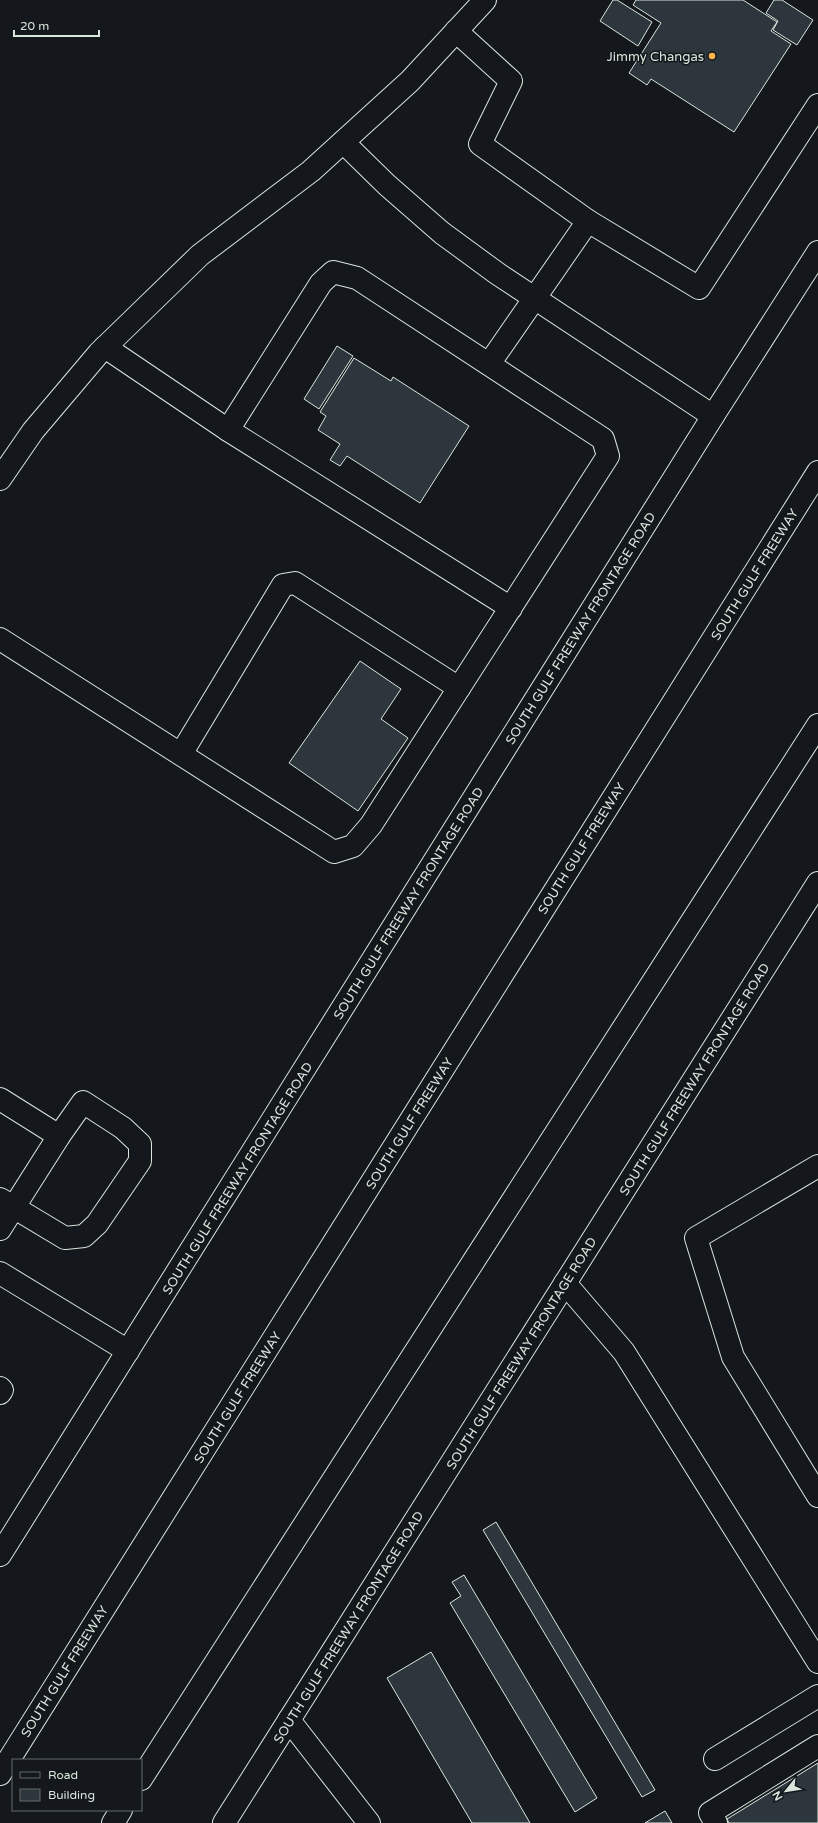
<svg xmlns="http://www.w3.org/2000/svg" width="818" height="1823" font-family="'Varela Round',sans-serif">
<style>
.building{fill:#2c363c;stroke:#d8e6dc}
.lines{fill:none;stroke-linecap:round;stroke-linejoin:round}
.minor-casing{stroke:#d8e6dc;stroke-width:24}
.major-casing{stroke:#d8e6dc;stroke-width:24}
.highway-casing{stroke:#d8e6dc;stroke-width:24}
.minor{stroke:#14181c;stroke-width:22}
.major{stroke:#14181c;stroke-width:22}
.highway{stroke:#14181c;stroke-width:22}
.poi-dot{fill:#ffb74d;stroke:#14181c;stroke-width:1.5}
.labels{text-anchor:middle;stroke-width:3;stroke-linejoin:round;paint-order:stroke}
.poi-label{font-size:13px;fill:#d8e6dc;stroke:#14181c;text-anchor:end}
.street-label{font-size:13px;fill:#d8e6dc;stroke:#14181c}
</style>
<rect width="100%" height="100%" fill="#14181c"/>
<g class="building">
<path d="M613 0H617L652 22 638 46 600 21Z"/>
<path d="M636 0H743L777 22 771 31 791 44 734 132 651 79 647 85 629 73 661 23 633 5Z"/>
<path d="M774 0H782L813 20 797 45 773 30 778 21 766 13Z"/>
<path d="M337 346 353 356 319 409 304 399Z"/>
<path d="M354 358 391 381 393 377 469 426 420 503 347 456 340 466 330 460 340 444 318 430 326 416 320 412Z"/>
<path d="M360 661 401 689 381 719 408 738 358 811 289 763Z"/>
<path d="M496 1522 655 1790 642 1797 483 1530Z"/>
<path d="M464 1575 597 1798 575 1812 450 1603 461 1596 452 1582Z"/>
<path d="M431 1652 530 1823H472L387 1678Z"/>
<path d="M818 1763V1823H729L727 1819Z"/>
<path d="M665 1811 672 1823H645Z"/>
</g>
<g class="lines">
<g class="minor-casing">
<g id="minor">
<path d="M456 31 511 81 480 144 588 221"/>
<path d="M343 142 387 185 442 233 498 274 713 416"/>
<path d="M105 347 228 430"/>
<path d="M489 364 588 221 699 288 818 105"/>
<path d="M0 479 33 431 99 353 200 255 311 171 410 81 485 0"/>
<path d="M0 639 334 852 353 846 371 825 608 456 603 439 357 278 333 272 321 283 228 430 511 608"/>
<path d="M181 754 283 585 295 583 459 688"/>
<path d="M0 1099 59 1136 0 1229"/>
<path d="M818 1166 696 1238 733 1357 818 1496"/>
<path d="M0 1199 65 1238 84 1236 97 1224 140 1161V1144L123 1128 83 1102 59 1136"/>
<path d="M0 1273 128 1351"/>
<path d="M565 1283 624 1352 818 1662"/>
<path d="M0 1388 2 1390 0 1393"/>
<path d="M289 1720 369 1823"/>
<path d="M715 1759 818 1696"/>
<path d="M716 1823 710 1813 818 1746"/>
</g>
</g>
<g class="major-casing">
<g id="major">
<path d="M0 1555 713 416 818 252"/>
<path d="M224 1823 818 883"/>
</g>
</g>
<g class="highway-casing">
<g id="highway">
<path d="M0 1774 818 472"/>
<path d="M141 1779 818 725"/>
<path d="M113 1823 121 1810"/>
</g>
</g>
<use href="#minor" class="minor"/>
<use href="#major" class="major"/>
<use href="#highway" class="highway"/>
</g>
<circle class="poi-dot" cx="712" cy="56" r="4"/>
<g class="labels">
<g class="poi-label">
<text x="704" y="61">Jimmy Changas</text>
</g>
<g class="street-label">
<text transform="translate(754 574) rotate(-58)" y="5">SOUTH GULF FREEWAY</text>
<text transform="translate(580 628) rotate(-58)" y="5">SOUTH GULF FREEWAY FRONTAGE ROAD</text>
<text transform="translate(581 848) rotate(-58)" y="5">SOUTH GULF FREEWAY</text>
<text transform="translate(408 903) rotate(-58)" y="5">SOUTH GULF FREEWAY FRONTAGE ROAD</text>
<text transform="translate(694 1079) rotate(-58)" y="5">SOUTH GULF FREEWAY FRONTAGE ROAD</text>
<text transform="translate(409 1123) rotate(-58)" y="5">SOUTH GULF FREEWAY</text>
<text transform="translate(237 1178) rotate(-58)" y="5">SOUTH GULF FREEWAY FRONTAGE ROAD</text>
<text transform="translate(521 1353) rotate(-58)" y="5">SOUTH GULF FREEWAY FRONTAGE ROAD</text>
<text transform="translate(237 1397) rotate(-58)" y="5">SOUTH GULF FREEWAY</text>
<text transform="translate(348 1627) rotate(-58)" y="5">SOUTH GULF FREEWAY FRONTAGE ROAD</text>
<text transform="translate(64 1671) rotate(-58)" y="5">SOUTH GULF FREEWAY</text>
</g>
</g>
<rect x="12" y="1759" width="130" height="52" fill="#14181c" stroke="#626a69"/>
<rect x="20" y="1772" width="20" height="6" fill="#14181c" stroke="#626a69"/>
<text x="48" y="1779" font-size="12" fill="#d8e6dc">Road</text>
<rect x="20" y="1789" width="20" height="12" fill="#2c363c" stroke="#626a69"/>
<text x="48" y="1799" font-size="12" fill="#d8e6dc">Building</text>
<g transform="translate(786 1791) rotate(240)" stroke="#14181c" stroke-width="3" paint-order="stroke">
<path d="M0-3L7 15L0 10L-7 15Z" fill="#d8e6dc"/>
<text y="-6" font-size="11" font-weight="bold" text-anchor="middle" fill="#d8e6dc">N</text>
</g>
<path d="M14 30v6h85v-6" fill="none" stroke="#d8e6dc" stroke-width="2"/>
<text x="20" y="30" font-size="12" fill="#d8e6dc" stroke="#14181c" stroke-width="3" paint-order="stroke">20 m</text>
</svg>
